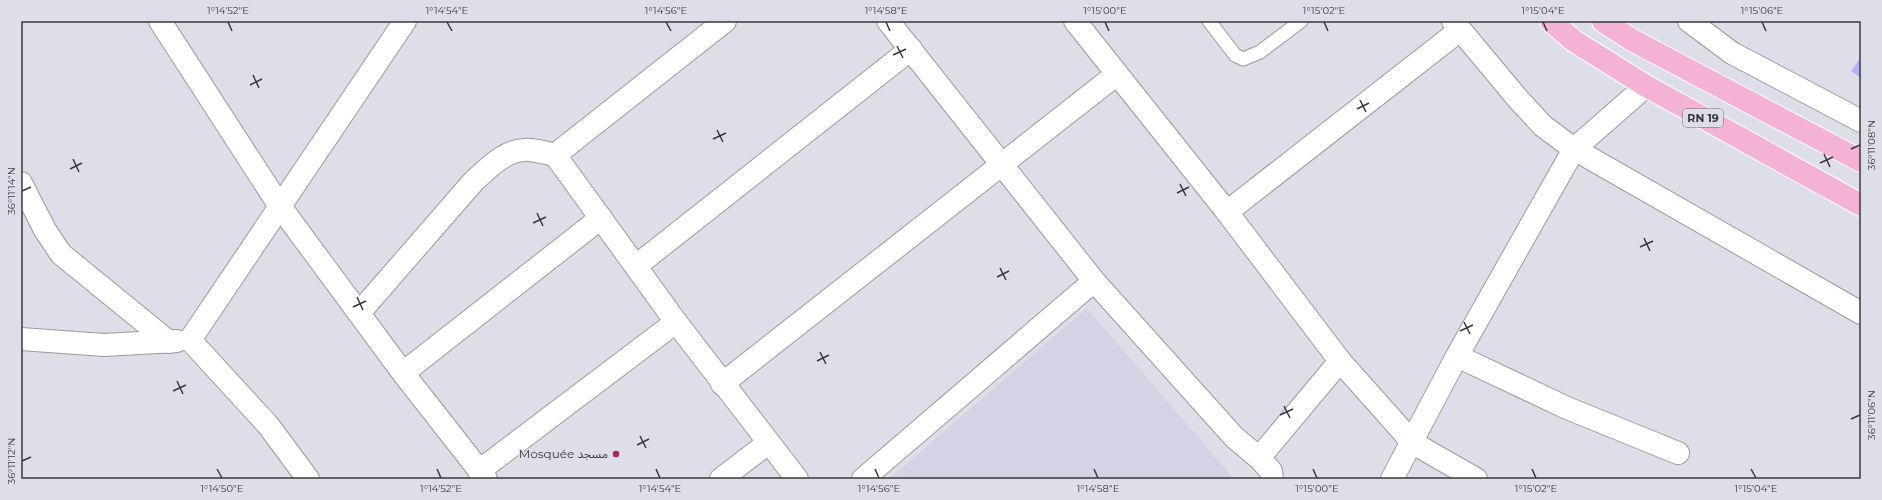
<svg xmlns="http://www.w3.org/2000/svg" width="1882" height="500" font-family="Montserrat,'Noto Sans Arabic',sans-serif">
<style>
.built{fill:#d3d3e5}
.building{fill:#b5b2f8}
.lines{fill:none;stroke-linecap:round;stroke-linejoin:round}
.service-casing{stroke:#9a9aa4;stroke-width:15}
.minor-casing{stroke:#9a9aa4;stroke-width:24}
.trunk-casing{stroke:#fff;stroke-width:24}
.service{stroke:#fff;stroke-width:13}
.minor{stroke:#fff;stroke-width:22}
.trunk{stroke:#f4b3d4;stroke-width:22}
.ticks{fill:none;stroke:#38383c;stroke-width:1.5}
.poi-dot{fill:#b42557;stroke:#dedee8;stroke-width:1.5}
.labels{text-anchor:middle;stroke-width:3;stroke-linejoin:round;paint-order:stroke}
.shield{fill:#dedee8;stroke:#6a6a70;stroke-width:1}
.shield-label{font-size:11px;font-weight:bold;fill:#38383c}
.poi-label{font-size:12px;fill:#38383c;stroke:#dedee8;text-anchor:end}
.neatline{fill:none;stroke:#38383c;stroke-width:1.5}
.ticks-label{font-size:10px;text-anchor:middle;fill:#38383c}
</style>
<rect width="100%" height="100%" fill="#dedee8"/>
<path class="built" d="M1087 308 1234 479H889Z"/>
<path class="building" d="M1861 57V78L1851 71Z"/>
<g class="lines">
<g class="service-casing">
<path id="service" d="M1209 21 1235 55 1243 59 1260 52 1301 21"/>
</g>
<g class="minor-casing">
<g id="minor">
<path d="M160 21 279 205 403 373 486 479"/>
<path d="M725 21 555 155 676 322 797 479"/>
<path d="M888 21 1094 281 1234 437 1259 458 1340 361"/>
<path d="M1075 21 1227 212 1340 361 1413 443 1476 479"/>
<path d="M1453 21 1518 99 1543 126 1574 149 1861 313"/>
<path d="M1689 21 1732 53 1861 121"/>
<path d="M21 183 45 230 61 254 169 342"/>
<path d="M1227 212 1460 30"/>
<path d="M636 266 911 49"/>
<path d="M359 313 473 182C489 167 508 147 531 150 539 151 547 153 555 155"/>
<path d="M21 339 104 345 177 341"/>
<path d="M190 340 405 21"/>
<path d="M190 340 268 425 308 479"/>
<path d="M1457 356 1567 408 1678 453"/>
<path d="M403 373 601 218"/>
<path d="M722 384 1117 74"/>
<path d="M1259 458 1271 471 1272 479"/>
<path d="M479 471 676 322"/>
<path d="M721 479 768 443"/>
<path d="M863 479 1094 281"/>
<path d="M1392 479 1457 356 1574 149 1646 86"/>
</g>
</g>
<g class="trunk-casing">
<g id="trunk">
<path d="M1551 21 1574 41 1646 86 1861 205"/>
<path d="M1603 21 1632 40 1861 161"/>
</g>
</g>
<use href="#service" class="service"/>
<use href="#minor" class="minor"/>
<use href="#trunk" class="trunk"/>
</g>
<path class="ticks" d="M228 22 232 31M447 22 452 31M666 22 671 31M886 22 890 31M1105 22 1109 31M1324 22 1328 31M1543 22 1547 31M1762 22 1766 31M897 46 903 58M893 55 906 49M253 75 259 88M250 85 262 79M1360 100 1366 112M1357 109 1369 103M717 130 723 142M713 139 726 133M1851 149 1860 145M1824 154 1830 167M73 159 79 172M1820 163 1833 157M70 169 82 163M1180 184 1186 196M22 191 31 187M1177 193 1189 187M537 213 543 226M533 223 546 217M1644 238 1650 251M1640 247 1653 241M1000 268 1006 280M997 277 1009 271M357 297 363 310M353 307 366 301M1464 322 1470 334M1460 331 1473 325M820 352 826 364M817 361 829 355M177 381 183 394M173 391 186 385M1284 406 1290 418M1280 415 1293 409M1851 419 1860 415M640 436 646 448M637 445 649 439M22 461 31 457M217 469 222 478M437 469 441 478M656 469 660 478M875 469 879 478M1094 469 1098 478M1313 469 1317 478M1532 469 1536 478M1751 469 1756 478"/>
<circle class="poi-dot" cx="616" cy="454" r="4"/>
<g class="labels">
<rect class="shield" x="1683" y="109" width="40" height="18" rx="3"/>
<g class="shield-label">
<text x="1703" y="122">RN 19</text>
</g>
<g class="poi-label">
<text x="608" y="458">Mosquée مسجد</text>
</g>
</g>
<rect width="1882" height="500" fill="none" stroke="#dedee8" stroke-width="44"/>
<rect x="22" y="22" width="1838" height="456" class="neatline"/>
<g class="ticks-label">
<text x="228" y="14">1°14'52"E</text>
<text x="447" y="14">1°14'54"E</text>
<text x="666" y="14">1°14'56"E</text>
<text x="886" y="14">1°14'58"E</text>
<text x="1105" y="14">1°15'00"E</text>
<text x="1324" y="14">1°15'02"E</text>
<text x="1543" y="14">1°15'04"E</text>
<text x="1762" y="14">1°15'06"E</text>
<text transform="translate(1871 145) rotate(-90)" y="4">36°11'08"N</text>
<text transform="translate(11 191) rotate(-90)" y="4">36°11'14"N</text>
<text transform="translate(1871 415) rotate(-90)" y="4">36°11'06"N</text>
<text transform="translate(11 461) rotate(-90)" y="4">36°11'12"N</text>
<text x="222" y="492">1°14'50"E</text>
<text x="441" y="492">1°14'52"E</text>
<text x="660" y="492">1°14'54"E</text>
<text x="879" y="492">1°14'56"E</text>
<text x="1098" y="492">1°14'58"E</text>
<text x="1317" y="492">1°15'00"E</text>
<text x="1536" y="492">1°15'02"E</text>
<text x="1756" y="492">1°15'04"E</text>
</g>
</svg>
